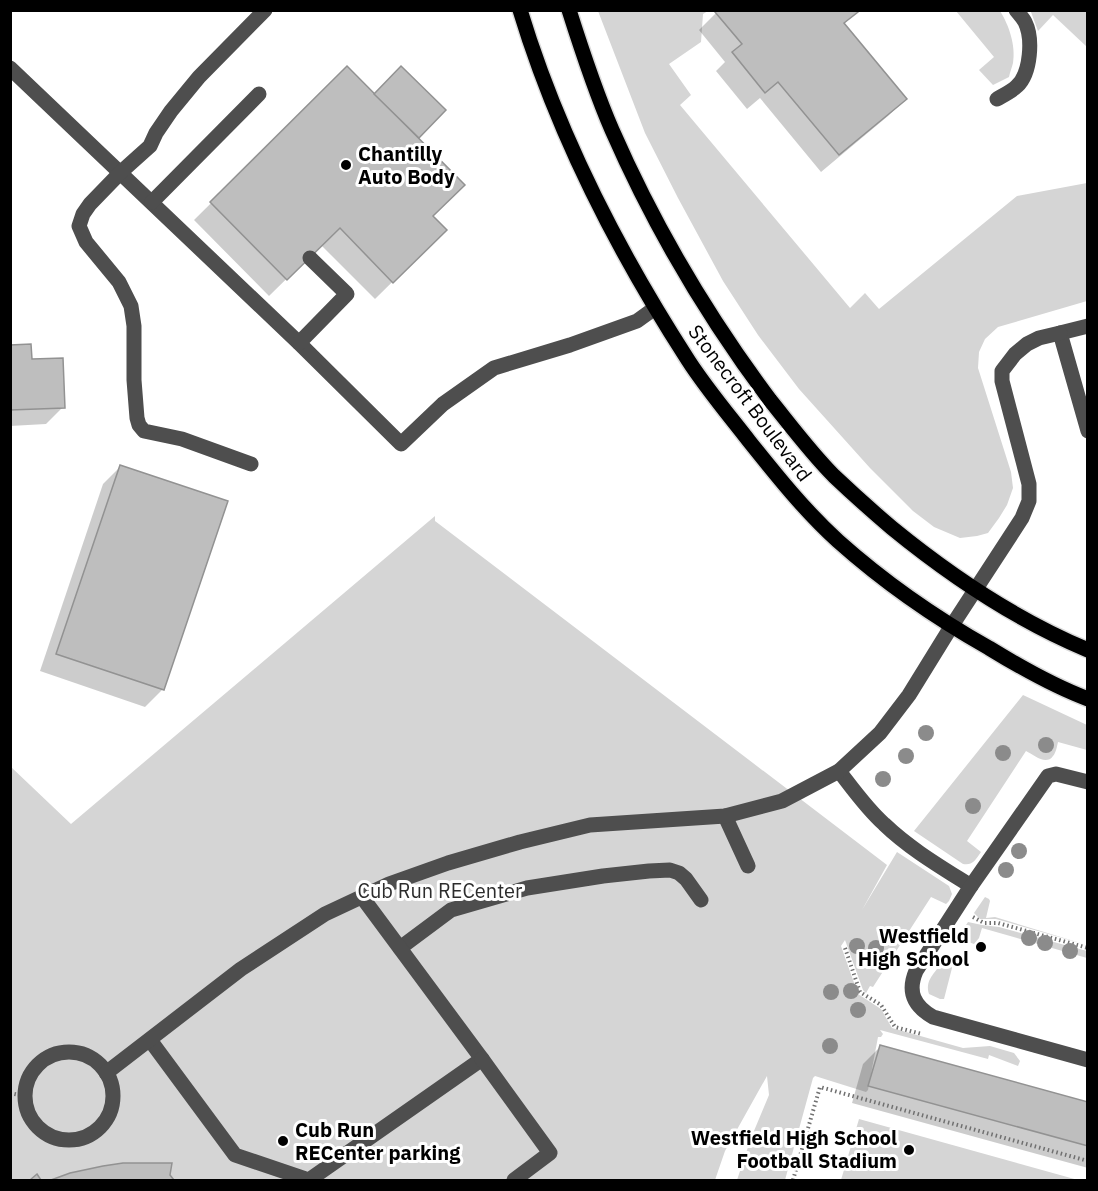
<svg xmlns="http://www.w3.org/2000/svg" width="1098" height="1191" font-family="'IBM Plex Sans',sans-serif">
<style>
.green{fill:#d5d5d5}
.shadow{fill:#0003}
.building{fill:#bebebe;stroke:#929292;stroke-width:1.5}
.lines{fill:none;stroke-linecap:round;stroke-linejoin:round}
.major-casing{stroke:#dbdbdb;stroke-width:18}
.path{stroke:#707070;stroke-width:4;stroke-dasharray:1.5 3;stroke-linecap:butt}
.minor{stroke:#4e4e4e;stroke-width:15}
.major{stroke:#000;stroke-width:15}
.tree{fill:#8b8b8b}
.poi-dot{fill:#000;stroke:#fff;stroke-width:2}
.labels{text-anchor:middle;stroke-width:6;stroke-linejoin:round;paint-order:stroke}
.poi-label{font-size:20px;font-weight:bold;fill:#000;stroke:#fff;text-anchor:start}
.street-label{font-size:20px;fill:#000;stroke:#fff}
.park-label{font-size:20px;fill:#2c2c2c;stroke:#fff}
</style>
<rect width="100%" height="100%" fill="#fff"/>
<g class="green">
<path d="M598 11H708L703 14 701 42 669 64 691 95 680 105 850 308 865 293 879 309 1017 196 1087 183V301L998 327 985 339 979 352 978 368 1011 472 1013 488 1007 505 999 518 988 533 977 536 960 538 934 527 913 511 870 468 799 389 758 335 723 281 678 198 645 133Z"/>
<path d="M956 11H1000C1009 25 1016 46 1013 63 1012 67 1010 72 1009 77L993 85 979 70 994 57Z"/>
<path d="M1031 12V11H1087V47L1053 15 1038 31Z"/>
<path d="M435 516V521L887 865 862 910 897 852 949 886 952 894 949 901 946 904 931 897 873 987 870 986 866 993 863 990 845 940 841 946 858 994 881 1009 892 1028 963 1048 990 1046 1014 1053 1020 1061 1018 1066 989 1055 988 1059 880 1030 883 1034 881 1037H878L868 1090 866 1092 815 1076 813 1078 785 1180H737L751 1138 769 1095 767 1076 725 1151 715 1180H11L10 766 71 824Z"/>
<path d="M1023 695 1087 725V750L1058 742C1057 746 1056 753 1053 756 1046 766 1034 755 1026 751L967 841 981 852C976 859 973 866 963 864L914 831Z"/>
<path d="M985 897 989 899 990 901 986 918 995 917 1087 945 996 919H980L974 913Z"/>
<path d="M968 922 982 925 999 927 1087 951V958L982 928 979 938 974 944 960 939 959 936Z"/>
<path d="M943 964 951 966 952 968 944 999H940L929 994C925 981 933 975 940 965Z"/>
<path d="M859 1119 1078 1180H841Z"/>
</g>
<g class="shadow">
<path d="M856 12 844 24 905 99 888 116 821 172 760 98 747 109 716 71 725 62 699 30 716 13Z"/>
<path d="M347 68 374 96 444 110 416 138 431 216 445 230 375 299 321 245 269 296 194 220Z"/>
<path d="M10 347 30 361 63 407 46 424 10 426Z"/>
<path d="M120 467 226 502 162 690 145 707 40 671 103 484Z"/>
<path d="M880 1047 1088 1103V1168L852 1103 863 1064Z"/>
<path d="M70 1174 169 1176 172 1180H56Z"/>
</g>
<g class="building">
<path d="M717 10H857L858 12 844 23 907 99 839 155 778 82 765 93 732 52 742 44 715 12Z"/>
<path d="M347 66 465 185 433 216 447 230 393 283 340 228 287 280 210 202Z"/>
<path d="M401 66 446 110 419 138 374 94Z"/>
<path d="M31 344 32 359 63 358 65 408 10 410V345Z"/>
<path d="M120 465 228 501 164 690 56 654Z"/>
<path d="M880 1045 1088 1102V1146L868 1086Z"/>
<path d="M123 1163H172L170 1175 174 1180H51L70 1173 103 1166Z"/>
<path d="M37 1174 41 1180H30Z"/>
</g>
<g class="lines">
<g class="major-casing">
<g id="major">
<path d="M520 10C557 132 619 253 688 360 706 388 728 414 749 441 777 476 805 511 838 541 885 583 934 617 989 648 1020 667 1053 686 1088 699"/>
<path d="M569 10C582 51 595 91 612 130 654 226 707 316 770 400 791 426 811 453 834 476 853 494 872 511 892 528 952 577 1016 620 1088 650"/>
</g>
</g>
<g class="path">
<path d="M973 917 984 923H998L1088 948"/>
<path d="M845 948 860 992 881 1005 895 1027 922 1034"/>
<path d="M10 1093 24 1096"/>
<path d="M793 1180 820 1087 1088 1161"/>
</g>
<g class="minor">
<path d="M10 68 299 343 401 444 443 404 494 368 570 345 637 321 655 308"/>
<path d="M997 99C1004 95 1012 91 1017 86 1031 73 1033 38 1025 22 1023 18 1019 14 1016 10"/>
<path d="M152 202 259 94"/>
<path d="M1088 326 1060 333 1088 431"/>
<path d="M299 343 347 294 310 258"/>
<path d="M251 464 182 439 144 431 139 425 137 418 134 380V326L131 306 119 282 86 242 79 226 83 214 90 204 121 172 150 146 156 133 171 111 199 77 265 10"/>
<path d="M839 771C853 789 867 809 884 824 910 849 941 867 971 886L1048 776 1056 774 1088 782"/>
<path d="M725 816 748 866"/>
<path d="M971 886 916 971C907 992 914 1006 933 1017L1088 1060"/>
<path d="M400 948 451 910 527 888 603 876 649 871 670 870 679 873 686 879 701 900"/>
<path d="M150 1040 235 1155 309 1180 482 1059 362 897"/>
<circle cx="69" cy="1096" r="44"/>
<path d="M482 1059 550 1153 514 1180"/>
<path d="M106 1073 241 969 325 914 389 884 448 863 520 842 590 825 725 816 782 801 839 771 880 733 909 695 951 627 1022 518 1029 501V484L1002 381V371L1015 354 1027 344 1039 338 1060 333"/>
</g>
<use href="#major" class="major"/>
</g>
<g class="tree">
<circle cx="926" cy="733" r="8"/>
<circle cx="1046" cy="745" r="8"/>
<circle cx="1003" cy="753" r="8"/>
<circle cx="906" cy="756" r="8"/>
<circle cx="883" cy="779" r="8"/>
<circle cx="973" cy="806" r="8"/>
<circle cx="1019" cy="851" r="8"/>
<circle cx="1006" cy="870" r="8"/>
<circle cx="1029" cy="938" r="8"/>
<circle cx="1045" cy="943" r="8"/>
<circle cx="857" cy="946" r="8"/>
<circle cx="876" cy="948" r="8"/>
<circle cx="1070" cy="951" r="8"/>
<circle cx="851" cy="991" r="8"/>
<circle cx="831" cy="992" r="8"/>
<circle cx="858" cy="1010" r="8"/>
<circle cx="830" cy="1046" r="8"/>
</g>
<g class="poi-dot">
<circle cx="346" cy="165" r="6"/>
<circle cx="981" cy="947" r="6"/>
<circle cx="283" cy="1141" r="6"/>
<circle cx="909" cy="1150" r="6"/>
</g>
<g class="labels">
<g class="poi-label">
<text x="358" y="161">Chantilly<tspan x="358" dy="23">Auto Body</tspan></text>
<text x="969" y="943" text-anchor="end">Westfield<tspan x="969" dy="23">High School</tspan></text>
<text x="295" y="1137">Cub Run<tspan x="295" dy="23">RECenter parking</tspan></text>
<text x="897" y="1145" text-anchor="end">Westfield High School<tspan x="897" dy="23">Football Stadium</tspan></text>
</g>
<g class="street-label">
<text transform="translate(750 403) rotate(53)" y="7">Stonecroft Boulevard</text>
</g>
<g class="park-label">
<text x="440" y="898">Cub Run RECenter</text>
</g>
</g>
<rect width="1098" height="1191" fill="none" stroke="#000000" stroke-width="24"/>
</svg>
